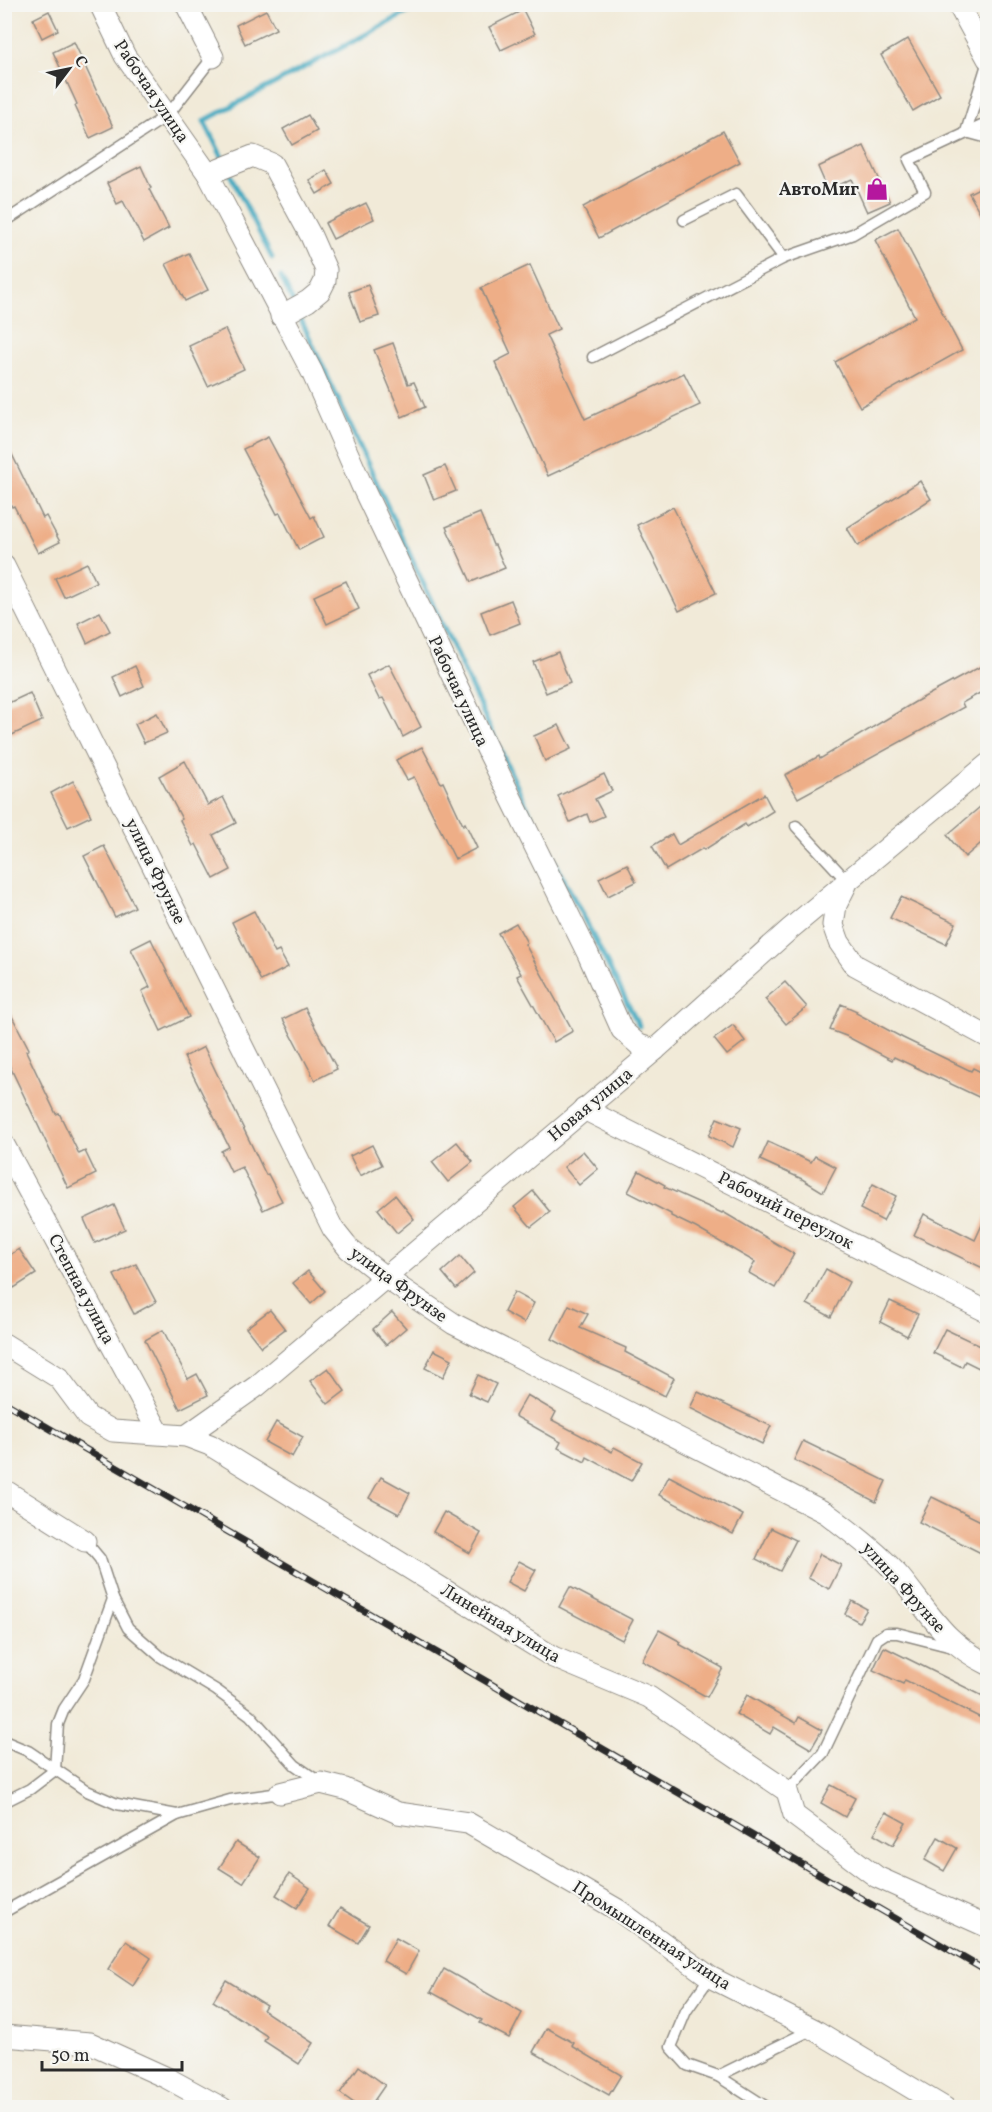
<svg xmlns="http://www.w3.org/2000/svg" width="992" height="2112" font-family="Vollkorn,serif">
<style>
.lines{fill:none;stroke-linecap:round;stroke-linejoin:round}
.stream{stroke:#3fa8bf;stroke-width:5}
.building{fill:#eeae87}
.lane-casing{stroke:#8e8a82;stroke-width:13}
.street-casing{stroke:#8e8a82;stroke-width:23}
.lane{stroke:#fff;stroke-width:10}
.street{stroke:#fff;stroke-width:21}
.rail-casing{stroke:#2b2b2b;stroke-width:7}
.rail{stroke:#f6f6f2;stroke-width:4.5;stroke-dasharray:14;stroke-linecap:butt}
.labels{text-anchor:middle;stroke-width:4.5;stroke-linejoin:round;paint-order:stroke}
.street-label{font-size:18px;fill:#2b2b2b;stroke:#f6f6f2}
.poi-label{font-size:18px;font-weight:bold;fill:#2b2b2b;stroke:#f6f6f2;text-anchor:end}
</style>
<rect width="100%" height="100%" fill="#f6f6f2"/>
<filter id="ink" filterUnits="userSpaceOnUse"><feTurbulence type="fractalNoise" baseFrequency=".0167" numOctaves="2"/><feDisplacementMap in="SourceGraphic" scale="12" xChannelSelector="R" yChannelSelector="G"/><feConvolveMatrix kernelMatrix="1 2 1 2 8 2 1 2 1" color-interpolation-filters="sRGB"/></filter>
<filter id="wash" filterUnits="userSpaceOnUse"><feTurbulence type="fractalNoise" baseFrequency=".008" numOctaves="4" result="noise"/><feDisplacementMap in="SourceGraphic" scale="24" xChannelSelector="R" yChannelSelector="G"/><feGaussianBlur stdDeviation="1.35" result="paint"/><feColorMatrix in="noise" values="0 0 0 0 0 0 0 0 0 0 0 0 0 0 0 0 0 1.4 0 .05"/><feComposite in="paint" operator="in"/></filter>
<g filter="url(#wash)">
<rect width="100%" height="100%" fill="#f1ead8"/>
<g class="lines">
<g class="stream">
<path d="M225 163 204 121 423 4"/>
<path d="M229 172 272 258"/>
<path d="M281 277 294 304"/>
<path d="M298 313 523 799 639 1026"/>
</g>
</g>
<g id="blocks">
<g class="building">
<path d="M266 10 276 29 245 44 236 25Z"/>
<path d="M523 10 535 34 501 50 489 27Z"/>
<path d="M49 11 58 30 42 38 33 19Z"/>
<path d="M908 39 940 95 913 111 881 55Z"/>
<path d="M74 42 113 127 90 138 75 106 77 104 53 52Z"/>
<path d="M308 115 317 131 292 145 283 129Z"/>
<path d="M723 131 740 162 599 238 583 207Z"/>
<path d="M864 146 890 202 867 212 852 179 828 190 818 167Z"/>
<path d="M141 166 151 188 149 189 169 228 144 242 123 201 117 204 107 183Z"/>
<path d="M326 170 334 184 317 194 309 180Z"/>
<path d="M987 184V225L969 193Z"/>
<path d="M366 203 374 219 333 239 325 223Z"/>
<path d="M898 228 962 350 860 407 835 362 915 317 875 240Z"/>
<path d="M189 253 208 290 185 301 166 264Z"/>
<path d="M530 265 559 329 546 335 585 419 684 373 700 405 548 476 495 362 511 354 481 288Z"/>
<path d="M368 285 379 316 360 322 349 292Z"/>
<path d="M225 329 244 369 208 386 189 346Z"/>
<path d="M393 343 408 384 414 382 425 407 402 417 374 350Z"/>
<path d="M268 437 311 518 314 516 324 537 299 550 280 513 277 514 243 449Z"/>
<path d="M4 438 43 518 46 516 60 542 38 553 14 506 12 507 4 492Z"/>
<path d="M445 466 456 491 434 500 424 475Z"/>
<path d="M920 481 931 499 858 546 847 528Z"/>
<path d="M673 507 716 593 679 611 637 525Z"/>
<path d="M480 513 493 545H495L505 568 471 582 446 527Z"/>
<path d="M87 563 96 582 64 597 55 578Z"/>
<path d="M346 581 359 609 327 624 314 596Z"/>
<path d="M511 600 520 623 490 635 481 612Z"/>
<path d="M100 612 110 631 87 643 78 623Z"/>
<path d="M558 652 570 683 546 693 533 662Z"/>
<path d="M987 663V689L962 703 964 707 798 798 785 775 819 756 820 759 915 702Z"/>
<path d="M389 664 421 727 403 737 383 698 379 699 367 675Z"/>
<path d="M135 666 144 686 122 697 113 677Z"/>
<path d="M30 693 42 721 12 735 4 719V705Z"/>
<path d="M157 713 167 733 144 743 135 724Z"/>
<path d="M559 725 571 749 545 761 534 736Z"/>
<path d="M422 747 441 783 443 782 463 825 465 823 477 848 455 859 414 777 407 780 396 760Z"/>
<path d="M185 761 208 805 223 797 236 823 213 835 231 870 214 879 196 844 193 846 180 820 182 819 159 776Z"/>
<path d="M604 774 612 791 595 799 604 816 590 822 587 814 570 822 558 796Z"/>
<path d="M73 781 91 816 68 827 51 793Z"/>
<path d="M764 794 773 811 747 827 745 824 704 850 703 848 666 870 652 846 672 834 678 845Z"/>
<path d="M987 801V838L965 857 947 835Z"/>
<path d="M104 846 135 907 115 917 84 856Z"/>
<path d="M627 864 636 882 608 896 599 878Z"/>
<path d="M901 897 956 923 946 944 890 918Z"/>
<path d="M254 911 275 953 279 951 288 967 261 981 232 922Z"/>
<path d="M516 923 527 943 525 944 573 1031 554 1042 517 976 521 974 498 933Z"/>
<path d="M151 939 189 1017 161 1031 142 991 150 987 131 949Z"/>
<path d="M785 982 807 1007 786 1024 765 999Z"/>
<path d="M4 1001 29 1049 26 1051 56 1114 59 1113 79 1154 85 1151 96 1174 68 1188 4 1054Z"/>
<path d="M841 1004 857 1011 856 1013 903 1038 971 1071 973 1068 987 1075V1101L894 1057 892 1060 846 1036 830 1030Z"/>
<path d="M305 1008 337 1069 315 1080 283 1019Z"/>
<path d="M733 1025 745 1041 727 1055 714 1039Z"/>
<path d="M204 1047 266 1175 268 1174 282 1201 263 1210 242 1167 231 1172 221 1151 229 1147 184 1057Z"/>
<path d="M717 1118 741 1128 733 1147 709 1136Z"/>
<path d="M457 1142 473 1162 448 1182 432 1162Z"/>
<path d="M768 1142 811 1162 815 1156 836 1167 823 1192 802 1179 760 1160Z"/>
<path d="M372 1145 382 1165 360 1176 350 1156Z"/>
<path d="M583 1151 598 1169 579 1185 564 1167Z"/>
<path d="M639 1171 665 1185 664 1187 722 1213 723 1212 794 1254 775 1288 749 1273 755 1262 696 1228 671 1216V1214L628 1192Z"/>
<path d="M873 1184 896 1196 883 1221 860 1209Z"/>
<path d="M533 1191 550 1212 531 1227 514 1207Z"/>
<path d="M395 1195 414 1219 397 1233 378 1209Z"/>
<path d="M114 1205 125 1229 95 1243 84 1219Z"/>
<path d="M924 1214 975 1240 987 1214V1270L914 1235Z"/>
<path d="M19 1249 36 1274 14 1288 4 1273V1259Z"/>
<path d="M460 1256 474 1273 456 1289 442 1272Z"/>
<path d="M136 1264 156 1302 134 1314 114 1275Z"/>
<path d="M826 1269 849 1282 831 1317 807 1304Z"/>
<path d="M308 1271 325 1291 311 1304 293 1283Z"/>
<path d="M514 1292 534 1303 524 1323 504 1312Z"/>
<path d="M890 1301 918 1314 907 1336 880 1322Z"/>
<path d="M569 1305 588 1314 580 1328 626 1348 625 1352 674 1378 665 1396 638 1382 639 1381 593 1361 552 1339Z"/>
<path d="M270 1310 285 1329 261 1347 246 1328Z"/>
<path d="M392 1312 406 1328 386 1345 373 1329Z"/>
<path d="M945 1329 987 1349V1372L965 1361 962 1367 933 1353Z"/>
<path d="M163 1330 188 1379 197 1374 208 1395 180 1409 145 1340Z"/>
<path d="M434 1350 452 1359 443 1377 425 1368Z"/>
<path d="M328 1368 345 1391 328 1404 310 1381Z"/>
<path d="M478 1375 496 1384 487 1402 469 1394Z"/>
<path d="M698 1392 771 1426 762 1444 690 1408Z"/>
<path d="M527 1395 556 1412 552 1420 612 1452 614 1447 642 1462 631 1481 587 1457 585 1462 558 1448 561 1442 515 1416Z"/>
<path d="M276 1422 303 1437 292 1457 265 1442Z"/>
<path d="M803 1441 886 1481 876 1502 794 1460Z"/>
<path d="M669 1476 743 1515 733 1534 659 1495Z"/>
<path d="M381 1477 410 1493 399 1514 369 1498Z"/>
<path d="M932 1497 987 1524V1556L919 1522Z"/>
<path d="M444 1512 481 1533 470 1553 433 1532Z"/>
<path d="M771 1528 796 1540 780 1571 756 1559Z"/>
<path d="M820 1554 841 1565 829 1589 808 1578Z"/>
<path d="M519 1561 536 1570 524 1591 507 1582Z"/>
<path d="M570 1587 633 1620 622 1640 559 1607Z"/>
<path d="M852 1601 867 1609 859 1622 845 1614Z"/>
<path d="M659 1630 681 1642 679 1644 723 1668 707 1697 642 1661Z"/>
<path d="M884 1647 987 1698V1721L905 1680 903 1684 873 1670Z"/>
<path d="M747 1695 796 1723 799 1717 822 1730 811 1749 774 1727 770 1734 736 1714Z"/>
<path d="M831 1785 855 1798 845 1817 821 1803Z"/>
<path d="M886 1812 906 1823 893 1845 874 1834Z"/>
<path d="M938 1837 957 1848 944 1871 925 1860Z"/>
<path d="M236 1842 260 1857 243 1883 219 1868Z"/>
<path d="M289 1874 310 1888 297 1908 276 1895Z"/>
<path d="M340 1908 369 1925 358 1943 329 1926Z"/>
<path d="M396 1938 419 1951 406 1974 383 1961Z"/>
<path d="M126 1941 151 1958 133 1986 108 1969Z"/>
<path d="M444 1969 522 2013 509 2038 480 2023 482 2020 431 1992Z"/>
<path d="M226 1980 266 2005 263 2010 313 2043 299 2064 264 2041 267 2036 213 2001Z"/>
<path d="M547 2028 574 2043 572 2046 621 2075 609 2095 533 2052Z"/>
<path d="M359 2066 385 2085 369 2108H361L340 2093Z"/>
</g>
</g>
</g>
<g filter="url(#ink)">
<use href="#blocks" fill-opacity="0" stroke="#8e8a82" stroke-width="1.5"/>
<g class="lines">
<g class="lane-casing">
<g id="lane">
<path d="M988 61 966 132 988 138"/>
<path d="M684 220 736 194 784 258"/>
<path d="M4 222 168 115 213 57"/>
<path d="M593 357 784 258 853 234 925 192 909 160 988 123"/>
<path d="M796 826 848 882"/>
<path d="M85 1541 100 1559 113 1599 128 1628 161 1657 216 1690 250 1715 295 1765 321 1783"/>
<path d="M4 1741 28 1751 87 1791 117 1804 177 1815"/>
<path d="M787 1791 823 1753 877 1639 886 1633H897L956 1648"/>
<path d="M4 1802 30 1789 55 1770 58 1724 64 1709 84 1679 113 1599"/>
<path d="M4 1912 177 1815 230 1800 280 1793"/>
<path d="M710 1977 686 2011 671 2047 687 2065 718 2076 813 2029"/>
<path d="M718 2076 768 2108"/>
</g>
</g>
<g class="street-casing">
<g id="street">
<path d="M100 4 125 56 208 174 312 372 362 486 489 753 588 954 622 1030 639 1045 655 1050"/>
<path d="M186 4 213 57"/>
<path d="M958 4 988 59"/>
<path d="M208 174 253 156 272 164 311 236 326 270 325 281 320 291 308 301 281 316"/>
<path d="M4 566 333 1229 349 1249 386 1278 454 1324 826 1513C852 1533 878 1552 900 1577 929 1612 944 1643 988 1664"/>
<path d="M846 885 836 905 833 925 839 942 855 965 988 1037"/>
<path d="M584 1109 988 1312"/>
<path d="M4 1145 159 1433"/>
<path d="M4 1344 59 1378 88 1417 113 1431 186 1436 210 1445 553 1657 649 1697 787 1791 794 1815 877 1877 988 1927"/>
<path d="M186 1436 257 1386 655 1050 790 929 988 764"/>
<path d="M4 1490 85 1541"/>
<path d="M280 1793 321 1783 345 1789 398 1813 468 1823 618 1910 710 1977 813 2029 945 2108"/>
<path d="M4 2036 90 2043 167 2078 222 2108"/>
</g>
</g>
<use href="#lane" class="lane"/>
<use href="#street" class="street"/>
<g class="rail-casing">
<path id="rail" d="M4 1402 988 1972"/>
</g>
<use href="#rail" class="rail"/>
</g>
</g>
<defs>
<g id="shop-bare" transform="scale(1.8)"><path d="M-5-2.5h2.3a2.7 3.5 0 0 1 5.4 0H5L5.5 6h-11ZM-1.5-2.5h3a1.5 2.3 0 0 0-3 0Z" fill="#b5179e" stroke="#f6f6f2" stroke-width="2.5" paint-order="stroke"/></g>
</defs>
<g fill-rule="evenodd">
<use href="#shop-bare" x="877" y="189"/>
</g>
<g class="labels">
<g class="street-label">
<text transform="translate(152 91) rotate(56)" y="6">Рабочая улица</text>
<text transform="translate(459 691) rotate(65)" y="6">Рабочая улица</text>
<text transform="translate(156 871) rotate(64)" y="6">улица Фрунзе</text>
<text transform="translate(590 1104) rotate(-40)" y="6">Новая улица</text>
<text transform="translate(786 1210) rotate(27)" y="6">Рабочий переулок</text>
<text transform="translate(399 1284) rotate(36)" y="6">улица Фрунзе</text>
<text transform="translate(82 1289) rotate(62)" y="6">Степная улица</text>
<text transform="translate(904 1587) rotate(48)" y="6">улица Фрунзе</text>
<text transform="translate(501 1623) rotate(31)" y="6">Линейная улица</text>
<text transform="translate(652 1935) rotate(33)" y="6">Промышленная улица</text>
</g>
<g class="poi-label">
<text x="859" y="195">АвтоМиг</text>
</g>
</g>
<rect width="992" height="2112" fill="none" stroke="#f6f6f2" stroke-width="24"/>
<g transform="translate(69 69) rotate(58)" stroke="#f6f6f2" stroke-width="4.5" paint-order="stroke">
<path d="M0-4.5L10 22L0 15L-10 22Z" fill="#2b2b2b"/>
<text y="-9" font-size="16" font-weight="bold" text-anchor="middle" fill="#2b2b2b">С</text>
</g>
<path d="M42 2061v9h140v-9" fill="none" stroke="#2b2b2b" stroke-width="3"/>
<text x="51" y="2061" font-size="18" fill="#2b2b2b" stroke="#f6f6f2" stroke-width="4.5" paint-order="stroke">50 m</text>
</svg>
